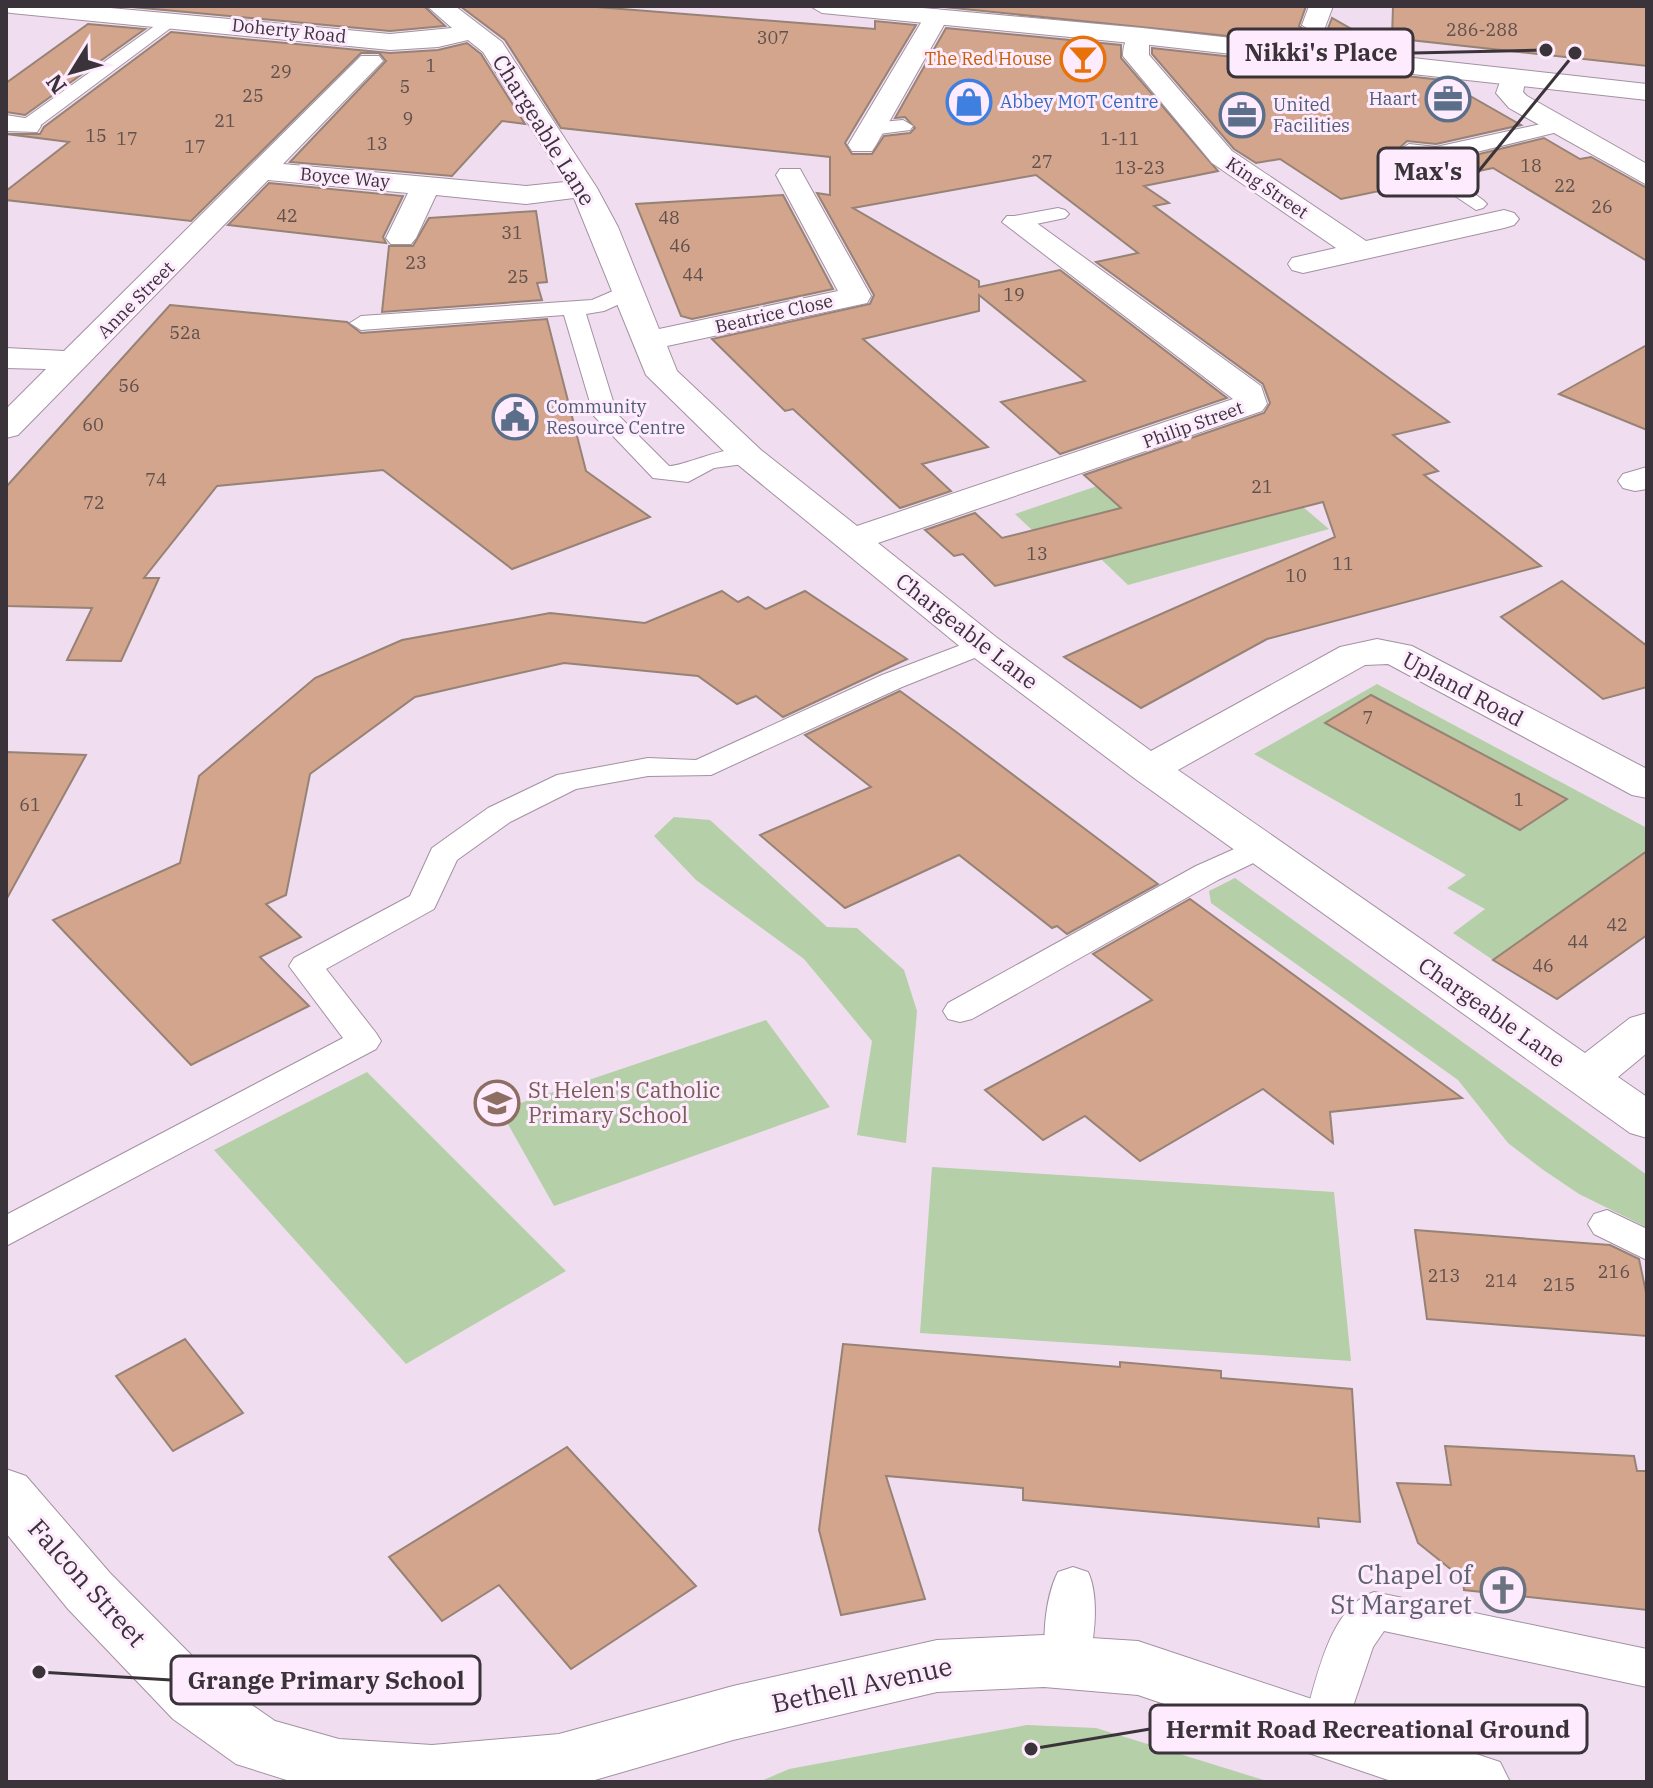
<svg xmlns="http://www.w3.org/2000/svg" width="1653" height="1788" font-family="'IBM Plex Serif',serif">
<style>
.green{fill:#b5cfa8;fill-rule:evenodd}
.building{fill:#d2a58c;stroke:#978276;stroke-width:2}
.lines{fill:none;stroke-linecap:round;stroke-linejoin:round}
.lane-casing{stroke:#a391a2;stroke-width:2}
.street-casing{stroke:#a391a2;stroke-width:2}
.primary-casing{stroke:#a391a2;stroke-width:2}
.lane{fill:#fff;fill-rule:evenodd}
.street{fill:#fff;fill-rule:evenodd}
.primary{fill:#fff;fill-rule:evenodd}
.labels{text-anchor:middle;stroke-width:6;stroke-linejoin:round;paint-order:stroke}
.number-label{font-size:18px;fill:#60504e}
.far-street-label{font-size:18px;fill:#3a333a;stroke:#feebfd}
.far-food-label{font-size:18px;fill:#c56008;stroke:#feebfd;text-anchor:end}
.far-service-label{font-size:18px;fill:#4e5e75;stroke:#feebfd;text-anchor:start}
.far-shop-label{font-size:18px;fill:#366cbe;stroke:#feebfd;text-anchor:start}
.street-label{font-size:22px;fill:#3a333a;stroke:#feebfd}
.education-label{font-size:22px;fill:#785e54;stroke:#feebfd;text-anchor:start}
.near-worship-label{font-size:26px;fill:#5b616d;stroke:#feebfd;text-anchor:end}
.near-street-label{font-size:26px;fill:#3a333a;stroke:#feebfd}
.leader{fill:none;stroke:#3a333a;stroke-width:3}
.callout-dot{fill:#3a333a;stroke:#feebfd;stroke-width:3}
.callout{fill:#feebfd;stroke:#3a333a;stroke-width:3}
.callout-label{font-size:24px;text-anchor:middle;font-weight:bold;fill:#3a333a}
</style>
<rect width="100%" height="100%" fill="#f0def0"/>
<g class="green">
<path d="M1226 442 1121 508 1032 530 1015 514Z"/>
<path d="M1296 501 1329 529 1128 585 1101 559Z"/>
<path d="M1377 684 1647 828V851L1493 960 1453 933 1485 909 1447 888 1466 875 1254 754ZM1371 695 1566 799V800L1521 830 1325 723Z"/>
<path d="M674 817 710 820 827 927 857 928 904 970 917 1011 906 1143 857 1135 872 1041 804 959 696 880 654 836Z"/>
<path d="M1235 878 1647 1175V1232L1644 1226 1579 1194 1542 1169 1508 1143 1458 1080 1211 903 1209 891Z"/>
<path d="M766 1020 830 1107 554 1206 500 1110Z"/>
<path d="M367 1072 566 1271 406 1364 214 1150Z"/>
<path d="M932 1167 1334 1192 1351 1361 920 1333Z"/>
<path d="M1027 1725 1096 1728 1270 1782H759L789 1769Z"/>
</g>
<g class="building">
<path d="M121 6H424L445 26 390 31Z"/>
<path d="M460 6H584L875 29V21L916 25 845 143 852 154H872L884 136 910 133 915 128 905 117 895 118 946 28 1121 45V58L1218 171 1144 186 1169 203 1154 206 1449 422 1393 435 1438 471 1424 475 1541 566 1267 639 1141 708 1064 657 1335 537 1323 502 995 586 963 554 954 556 925 530 975 513 1002 538 1121 508 1084 475 1264 413 1270 403 1263 384 1096 262 1138 253 1036 175 853 208 979 281V287L1060 270 1227 398 1060 454 1001 402 1085 381 979 295V311L863 339 988 447 922 464 951 491 900 508 793 409 785 411 712 339 870 304 874 295 817 193 830 195V157L561 128 505 40Z"/>
<path d="M934 6H1306L1299 26 1313 36 1327 31 1332 18 1394 53Z"/>
<path d="M1393 6H1647V66L1392 38Z"/>
<path d="M88 24 145 29 25 115 6 112V83Z"/>
<path d="M171 32 390 53 438 50 467 43 481 54 525 124 502 121 452 176 290 162 386 61 379 53H361L191 221 6 200V191L69 142 6 134H40L44 127Z"/>
<path d="M1152 48 1442 80 1521 125 1436 144 1407 141 1396 151 1407 157 1404 162 1408 168 1427 181 1341 199 1280 159 1256 163 1234 149 1152 54Z"/>
<path d="M1544 138 1580 159 1591 157 1647 188V261L1493 168 1455 176 1439 164Z"/>
<path d="M269 183 403 196 383 237 386 243 228 225Z"/>
<path d="M783 195 833 289 692 319 681 316 636 204Z"/>
<path d="M536 211 547 282 537 283 542 300 382 312 389 246H413L429 218Z"/>
<path d="M170 305 347 322 361 333 547 319 586 471 650 517 512 569 383 470 217 486 144 578H159L121 661 67 660 92 608 6 606V487Z"/>
<path d="M1647 345V430L1559 394Z"/>
<path d="M1562 581 1647 646V687L1603 699 1501 617Z"/>
<path d="M722 591 738 602 748 597 766 609 805 591 907 659 783 717 756 696 737 704 698 676 564 663 415 697 310 774 286 895 266 904 301 937 260 957 309 1006 191 1065 53 920 180 863 199 776 315 678 402 640 550 613 645 623Z"/>
<path d="M900 691 955 731 1158 884 1067 934 1057 926 1052 928 959 855 845 908 760 835 871 787 805 735Z"/>
<path d="M1371 695 1567 799 1520 830 1325 723Z"/>
<path d="M6 752 86 755 6 900Z"/>
<path d="M1647 851V935L1557 999 1493 960Z"/>
<path d="M1190 899 1235 932 1462 1098 1330 1112 1333 1143 1263 1089 1140 1161 1085 1116 1043 1140 985 1090 1152 1000 1093 954Z"/>
<path d="M1415 1230 1610 1245 1639 1259 1647 1297V1336L1427 1319Z"/>
<path d="M185 1339 243 1413 173 1451 116 1376Z"/>
<path d="M843 1344 1120 1367V1362L1221 1371V1378L1352 1389 1360 1522 1318 1518 1319 1527 1023 1500V1488L886 1476 925 1599 841 1615 819 1530Z"/>
<path d="M1445 1446 1634 1456 1637 1471H1647V1610L1464 1590 1463 1579 1418 1543 1397 1483 1451 1485Z"/>
<path d="M567 1447 696 1586 571 1669 499 1585 442 1621 389 1557Z"/>
</g>
<g class="lines">
<g class="lane-casing">
<g id="lane">
<path d="M170 15 179 20 176 24 34 130H20L17 126 20 122Z"/>
<path d="M903 120 913 126 910 130 871 135 861 129 871 123Z"/>
<path d="M1559 120 1566 122 1569 126 1566 130 1432 163 1483 200 1487 204 1483 208 1476 210 1410 166 1407 162 1412 156 1399 150 1409 144 1436 147Z"/>
<path d="M1058 208 1065 210 1069 214 1065 218 1017 228 1006 222 1009 217Z"/>
<path d="M629 284 637 286 640 291 637 296 604 311 586 314 617 414 669 466C689 466 745 434 762 457L758 462 714 468 688 482 653 478 594 416 564 315 361 330 350 323 361 316 592 300Z"/>
<path d="M982 637 992 639 996 645 992 651 902 687 711 775 648 776 576 789 510 822 457 860 434 909 326 969 376 1033 381 1041 376 1049 6 1246V1215L343 1038 289 966 294 958 410 896 432 848 488 808 557 775 648 758 696 760 882 675Z"/>
<path d="M1259 838 1270 841 1275 848 1270 855 1218 880 972 1019 960 1022 948 1019 943 1011 948 1003 1196 866Z"/>
<path d="M1607 1210 1647 1229V1260L1594 1234 1588 1224 1594 1214Z"/>
<path d="M1073 1567 1088 1572C1100 1597 1095 1650 1083 1676L1067 1681 1051 1676C1039 1650 1045 1597 1058 1572Z"/>
<path d="M1374 1592 1647 1649V1687L1384 1631 1373 1647 1341 1742 1325 1748 1309 1742 1302 1728C1316 1685 1327 1608 1374 1592Z"/>
</g>
</g>
<g class="street-casing">
<g id="street">
<path d="M6 6H89L390 34 452 28 427 6H455L502 42 597 188 618 227 659 329 838 291 776 175 780 169H800L871 296 867 303 667 346 677 371 761 450 857 526 1233 399 1002 222 1007 216H1027L1261 386 1267 404 1262 411 878 543 996 637 1151 751 1340 647 1377 639 1412 646 1647 769V798L1632 795 1388 664 1365 665 1178 770 1585 1053 1630 1018 1647 1013V1053L1618 1077 1647 1097V1138L1630 1133 1134 778 968 653 737 464 646 375 574 198 526 204 436 195 416 238 411 244H391L386 238 408 193 268 180 18 435 6 438V409L46 369 6 368V348L64 351 361 56H379L383 61 283 164 526 186 565 182 483 52 468 40 438 47 390 50 11 13 6 12Z"/>
<path d="M1309 6H1333L1324 30 1315 33 1302 25Z"/>
<path d="M937 9 949 16 876 145 872 151H852L848 145 925 16Z"/>
<path d="M1142 28 1155 36 1149 45V55L1232 151 1366 241 1504 210 1514 213 1519 219 1514 225 1504 228 1303 273 1292 270 1288 264 1292 258 1336 248 1212 163 1123 56C1123 42 1128 32 1142 28Z"/>
<path d="M1513 69 1526 77 1523 92 1527 96 1647 164V185L1509 108 1496 93 1504 71Z"/>
<path d="M6 115 37 120 41 126 37 132 6 131Z"/>
<path d="M1647 467V489L1635 491 1623 488 1618 481 1623 474Z"/>
<path d="M6 1469 26 1476 110 1573 217 1681 275 1721 339 1739 432 1745 559 1734 733 1686 937 1640 1044 1635 1138 1641 1500 1762 1510 1782H1394L1138 1695 1044 1687 937 1692 733 1740 588 1782H293L236 1764 173 1719 68 1609 6 1533Z"/>
</g>
</g>
<g class="primary-casing">
<path id="primary" d="M810 6H901L1142 28 1647 84V100L1142 44 822 13Z"/>
</g>
<use href="#lane" class="lane"/>
<use href="#street" class="street"/>
<use href="#primary" class="primary"/>
</g>
<defs>
<g id="bar-ring" transform="scale(2.3)"><circle r="9.5" fill="#feebfd" stroke="#e8710a" stroke-width="1.5"/><path d="M-6-5H6L.8 .8V4.5H3.5V6h-7V4.5H-.8V.8Z" fill="#e8710a"/></g>
<g id="office-ring" transform="scale(2.3)"><circle r="9.5" fill="#feebfd" stroke="#5c6f8a" stroke-width="1.5"/><path d="M-6-3h4V-5.5h4V-3h4V5H-6ZM-1-4.5V-3h2v-1.5ZM-6 0V1H6V0Z" fill="#5c6f8a"/></g>
<g id="shop-ring" transform="scale(2.3)"><circle r="9.5" fill="#feebfd" stroke="#3f7fe0" stroke-width="1.5"/><path d="M-5-2.5h2.3a2.7 3.5 0 0 1 5.4 0H5L5.5 6h-11ZM-1.5-2.5h3a1.5 2.3 0 0 0-3 0Z" fill="#3f7fe0"/></g>
<g id="civic-ring" transform="scale(2.3)"><circle r="9.5" fill="#feebfd" stroke="#5c6f8a" stroke-width="1.5"/><path d="M-.6-6.5H3V-4.5H.6V-3L4-1V1h2V6H-6V1h2V-1L-.6-3ZM-1.2 2.5V6h2.4V2.5Z" fill="#5c6f8a"/></g>
<g id="school-ring" transform="scale(2.3)"><circle r="9.5" fill="#feebfd" stroke="#8d6e63" stroke-width="1.5"/><path d="M0-5L7-2L0 1L-7-2ZM-4 1L0 2.5L4 1V4Q0 6-4 4Z" fill="#8d6e63"/></g>
<g id="church-ring" transform="scale(2.3)"><circle r="9.5" fill="#feebfd" stroke="#6b7280" stroke-width="1.5"/><path d="M-1.2-6h2.4v3.5h3.3v2.4h-3.3V6h-2.4V-.1h-3.3v-2.4h3.3Z" fill="#6b7280"/></g>
</defs>
<g fill-rule="evenodd">
<use href="#bar-ring" x="1083" y="59"/>
<use href="#office-ring" x="1448" y="99"/>
<use href="#shop-ring" x="969" y="102"/>
<use href="#office-ring" x="1242" y="115"/>
<use href="#civic-ring" x="515" y="417"/>
<use href="#school-ring" x="497" y="1103"/>
<use href="#church-ring" x="1503" y="1590"/>
</g>
<g class="labels">
<g class="number-label">
<text x="1482" y="36">286-288</text>
<text x="773" y="44">307</text>
<text x="431" y="72">1</text>
<text x="281" y="78">29</text>
<text x="405" y="93">5</text>
<text x="253" y="102">25</text>
<text x="408" y="125">9</text>
<text x="225" y="127">21</text>
<text x="96" y="142">15</text>
<text x="127" y="145">17</text>
<text x="1120" y="145">1-11</text>
<text x="377" y="150">13</text>
<text x="195" y="153">17</text>
<text x="1042" y="168">27</text>
<text x="1531" y="172">18</text>
<text x="1140" y="174">13-23</text>
<text x="1565" y="192">22</text>
<text x="1602" y="213">26</text>
<text x="287" y="222">42</text>
<text x="669" y="224">48</text>
<text x="512" y="239">31</text>
<text x="680" y="252">46</text>
<text x="416" y="269">23</text>
<text x="693" y="281">44</text>
<text x="518" y="283">25</text>
<text x="1014" y="301">19</text>
<text x="185" y="339">52a</text>
<text x="129" y="392">56</text>
<text x="93" y="431">60</text>
<text x="156" y="486">74</text>
<text x="1262" y="493">21</text>
<text x="94" y="509">72</text>
<text x="1037" y="560">13</text>
<text x="1343" y="570">11</text>
<text x="1296" y="582">10</text>
<text x="1368" y="724">7</text>
<text x="1519" y="806">1</text>
<text x="30" y="811">61</text>
<text x="1617" y="931">42</text>
<text x="1578" y="948">44</text>
<text x="1543" y="972">46</text>
<text x="1614" y="1278">216</text>
<text x="1444" y="1282">213</text>
<text x="1501" y="1287">214</text>
<text x="1559" y="1291">215</text>
</g>
<g class="far-street-label">
<text transform="translate(289 31) rotate(6)" y="6">Doherty Road</text>
<text transform="translate(345 178) rotate(5)" y="6">Boyce Way</text>
<text transform="translate(1267 188) rotate(34)" y="6">King Street</text>
<text transform="translate(136 300) rotate(-45)" y="6">Anne Street</text>
<text transform="translate(774 314) rotate(-13)" y="6">Beatrice Close</text>
<text transform="translate(1193 425) rotate(-20)" y="6">Philip Street</text>
</g>
<g class="far-food-label">
<text x="1052" y="65">The Red House</text>
</g>
<g class="far-service-label">
<text x="1417" y="105" text-anchor="end">Haart</text>
<text x="1273" y="111">United<tspan x="1273" dy="21">Facilities</tspan></text>
<text x="546" y="413">Community<tspan x="546" dy="21">Resource Centre</tspan></text>
</g>
<g class="far-shop-label">
<text x="1000" y="108">Abbey MOT Centre</text>
</g>
<g class="street-label">
<text transform="translate(544 130) rotate(58)" y="8">Chargeable Lane</text>
<text transform="translate(967 631) rotate(38)" y="8">Chargeable Lane</text>
<text transform="translate(1463 689) rotate(28)" y="8">Upland Road</text>
<text transform="translate(1492 1012) rotate(35)" y="8">Chargeable Lane</text>
</g>
<g class="education-label">
<text x="528" y="1098">St Helen's Catholic<tspan x="528" dy="25">Primary School</tspan></text>
</g>
<g class="near-worship-label">
<text x="1472" y="1584">Chapel of<tspan x="1472" dy="30">St Margaret</tspan></text>
</g>
<g class="near-street-label">
<text transform="translate(87 1583) rotate(48)" y="9">Falcon Street</text>
<text transform="translate(862 1685) rotate(-12)" y="9">Bethell Avenue</text>
</g>
</g>
<path class="leader" d="M1546 50L1413 53M1575 53L1478 172M39 1672L171 1680M1031 1749L1150 1729"/>
<g class="callout-dot">
<circle cx="1546" cy="50" r="8"/>
<circle cx="1575" cy="53" r="8"/>
<circle cx="39" cy="1672" r="8"/>
<circle cx="1031" cy="1749" r="8"/>
</g>
<g class="callout">
<rect x="1228" y="29" width="185" height="48" rx="8"/>
<rect x="1378" y="148" width="100" height="48" rx="8"/>
<rect x="171" y="1656" width="309" height="48" rx="8"/>
<rect x="1150" y="1705" width="437" height="48" rx="8"/>
</g>
<g class="callout-label">
<text x="1321" y="61">Nikki's Place</text>
<text x="1428" y="180">Max's</text>
<text x="326" y="1689">Grange Primary School</text>
<text x="1368" y="1738">Hermit Road Recreational Ground</text>
</g>
<rect width="1653" height="1788" fill="none" stroke="#3a333a" stroke-width="16"/>
<g transform="translate(72 72) rotate(233)" stroke="#feebfd" stroke-width="6" paint-order="stroke">
<path d="M0-6L14 30L0 20L-14 30Z" fill="#3a333a"/>
<text y="-12" font-size="22" font-weight="bold" text-anchor="middle" fill="#3a333a">N</text>
</g>
</svg>
